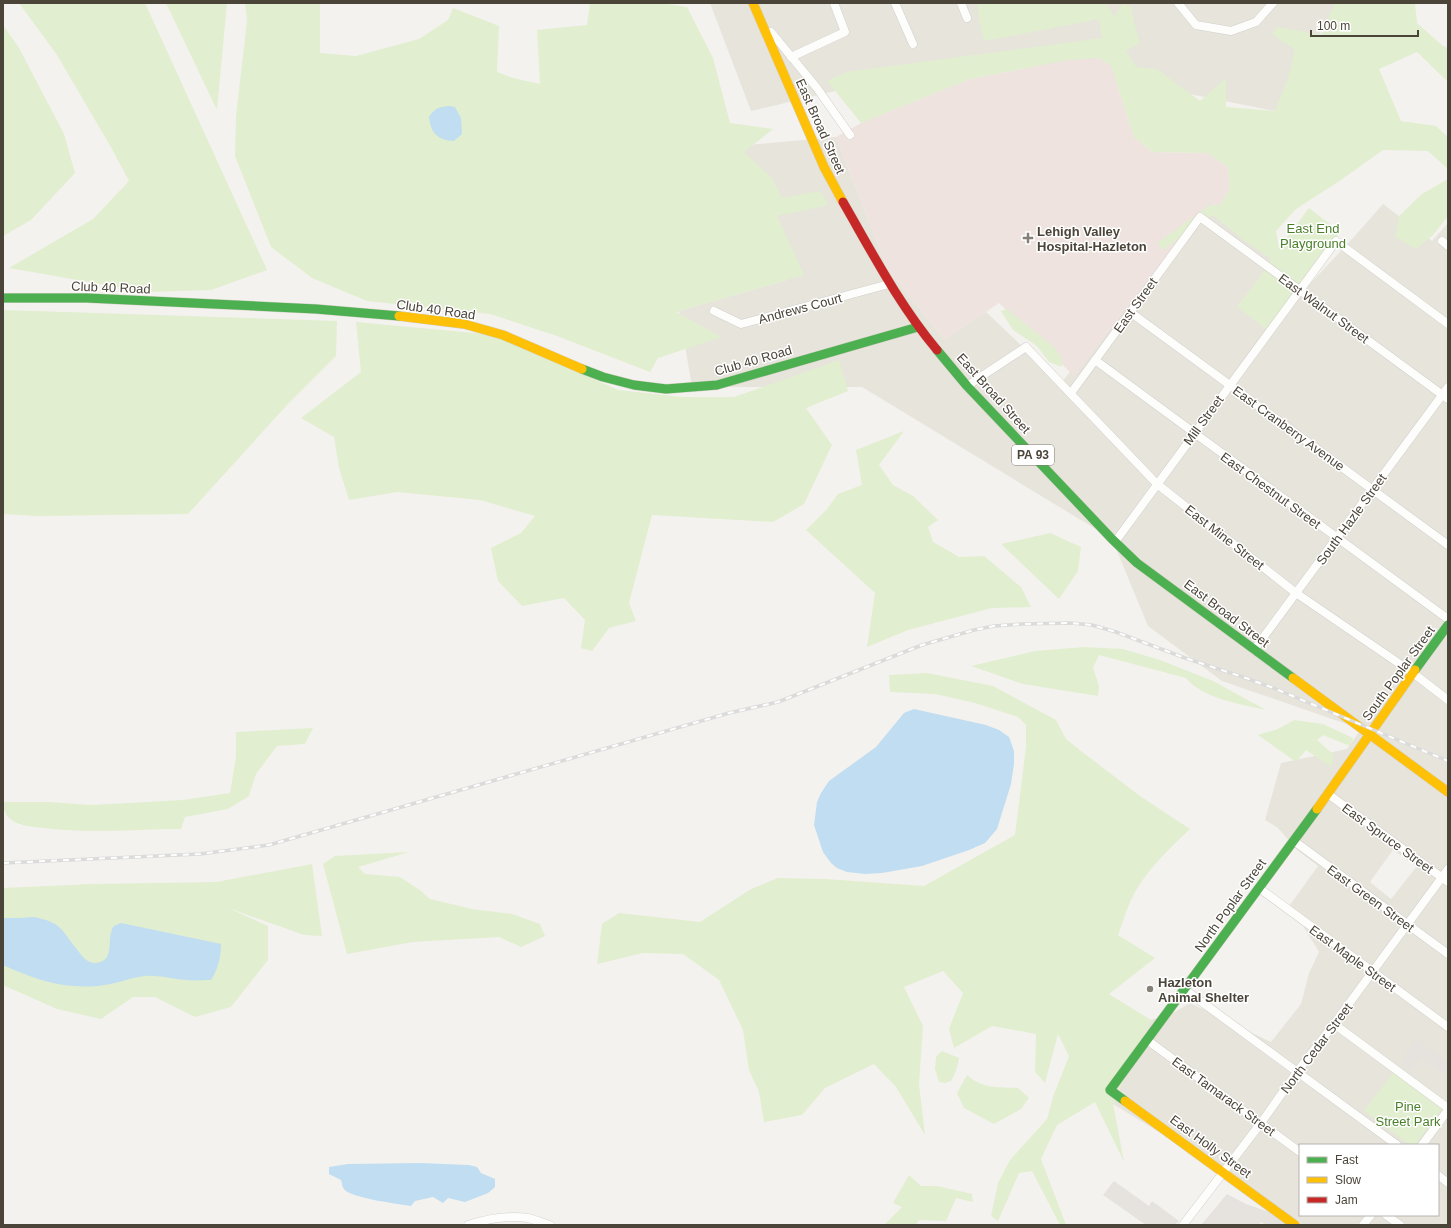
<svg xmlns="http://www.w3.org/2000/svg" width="1451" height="1228" font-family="Helvetica,sans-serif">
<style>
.residential{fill:#e7e4dc;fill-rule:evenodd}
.medical{fill:#eee3df}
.green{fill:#e1eecf}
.parking{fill:#e6e3df}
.water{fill:#c0ddf1}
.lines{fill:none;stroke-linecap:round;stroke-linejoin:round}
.street-casing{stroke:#d2d0cb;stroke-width:9}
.fast-casing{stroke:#d3cfc5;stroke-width:10}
.slow-casing{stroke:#d3cfc5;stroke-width:10}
.jam-casing{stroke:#d3cfc5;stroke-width:10}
.street{stroke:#fdfdfc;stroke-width:8}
.fast{stroke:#4caf50;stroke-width:9}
.slow{stroke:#ffc107;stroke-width:9}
.jam{stroke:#c62828;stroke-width:9}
.rail-casing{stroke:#dbdbda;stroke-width:3.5}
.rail{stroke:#fff;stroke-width:2;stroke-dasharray:6;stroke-linecap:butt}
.poi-dot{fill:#868178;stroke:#fff;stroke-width:1.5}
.labels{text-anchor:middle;stroke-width:3;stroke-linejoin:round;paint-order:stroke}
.shield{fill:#fff;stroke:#817c74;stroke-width:1}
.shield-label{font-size:12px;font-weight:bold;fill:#4b4439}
.street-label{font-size:13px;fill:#4b4439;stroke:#fff}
.park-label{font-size:13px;fill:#4a7f2a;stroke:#fff}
.poi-label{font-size:13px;font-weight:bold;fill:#4b4439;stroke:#fff;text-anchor:start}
</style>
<rect width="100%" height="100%" fill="#f4f2ee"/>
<g class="residential">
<path d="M710 3H1341L1327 22 1275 111 990 54 751 111Z"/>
<path d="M836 137 888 270 944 339 986 312 1061 383 1211 199 1307 287 1353 238 1383 204 1432 241 1448 223V1225H1302L1260 1194 1113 1104 1151 1020 1175 1012 1190 1003 1271 1042 1301 1004 1309 973 1319 952 1290 905 1318 866 1296 849 1278 828 1265 820 1281 763 1347 749 1361 729 1222 681 1148 626 1112 539 862 387H692L679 311 787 280 726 147ZM1393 850 1417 866 1391 899 1370 882ZM1300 1145H1438V1215H1300Z"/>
</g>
<path class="medical" d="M1099 58 1111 66 1134 137 1152 152 1207 153 1228 167 1230 189 1220 205H1210V200L1074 376 999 303 986 312 944 339 888 270 836 137 861 123 970 79 1068 60Z"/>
<g class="green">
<path d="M19 3H145L267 270 211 290 146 292 9 268 93 219 129 181 112 149 57 55Z"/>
<path d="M166 3H227L217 110Z"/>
<path d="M245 3H320V53L356 56 419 39 448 20 453 8 499 26 497 72 513 78 540 84 537 30 587 25 590 3H660L687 7 713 58 730 123 773 129 744 152 772 178 782 198 820 191 829 205 777 216 804 275 676 312 722 337 658 358 650 372 557 336 490 314 367 301 312 278 271 247 235 156 236 116 247 21Z"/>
<path d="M977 3H1105L1115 17 1123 3 1131 7 1135 26 1140 43 1126 51 1136 67 1157 69 1200 101 1226 78V107L1275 111 1288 78 1295 50 1272 34 1277 27 1321 35 1335 3H1415L1417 23 1443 46 1448 48V82L1417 52 1379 69 1401 121 1436 126 1448 137V169L1428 151 1383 150 1341 180 1296 209 1276 231 1279 248 1309 208 1340 232 1299 284 1269 262 1271 259 1242 239 1213 215 1163 250 1157 243 1210 205H1220L1230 189 1228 167 1207 153 1152 152 1134 137 1111 66 1099 58 1068 60 970 79 861 123 827 81 846 72 1102 38 1099 19 984 41 979 20Z"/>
<path d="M3 25 19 48 64 134 75 173 31 220 3 236Z"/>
<path d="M1448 179V216L1433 235 1416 249 1395 237 1399 216 1422 194Z"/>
<path d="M1266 269 1295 291 1266 329 1237 307Z"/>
<path d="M1007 309 1054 347 1062 358V367L1049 362 1037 346 1013 330 1001 311Z"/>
<path d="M3 310 337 321 336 356 287 405 188 514 36 516 3 514Z"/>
<path d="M356 322 496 335 618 390 682 397H734L839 360 848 391 806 408 832 445 804 504 773 522 652 515 629 603 636 621 609 628 592 651 581 648 585 620 564 598 522 606 498 581 491 548 521 533 535 516 480 500 397 492 349 500 339 468 334 437 301 418 361 372Z"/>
<path d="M904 431 879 465 893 485 913 496 938 520 928 527 933 542 959 557 984 556 1021 587 1031 607 992 608 908 630 867 647 875 593 806 530 827 509 838 494 862 485 856 450Z"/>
<path d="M1050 533 1081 547 1078 571 1059 599 1001 544Z"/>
<path d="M1084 647 1123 649 1160 660 1213 681 1266 710C1241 704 1203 699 1186 678L1099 655 1093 668 1099 686 1098 696 1023 684 971 666 1035 651Z"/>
<path d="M927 673 993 686 1056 720 1066 739 1081 751 1140 796 1190 829C1171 847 1152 865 1138 887 1129 901 1124 919 1118 935L1155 958 1109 994 1151 1020 1113 1104 1124 1162 1095 1102 1057 1125 1041 1159 1066 1225H1060L1032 1171 1019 1173 998 1221 991 1216 998 1183 1010 1160 1047 1119 1054 1094 1069 1056 1058 1034 1045 1083 1035 1072 1036 1034 992 1026 954 1048 949 1029 963 993 943 971 904 987 923 1026 919 1084 925 1135 896 1087 874 1064 825 1088 802 1115 764 1122 759 1092 749 1070 743 1030 719 980 683 954 643 953 597 964 602 924 619 913 700 922 751 889 778 878 826 879 924 886 1015 835 1026 747V725L1018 717 975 703 935 694 890 692 889 675Z"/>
<path d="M1294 720 1323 724 1353 738 1350 746 1323 735 1317 740 1334 755 1331 767 1306 750 1296 762 1258 735 1278 729Z"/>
<path d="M313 728 305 744 277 746 256 774 249 796 228 809 185 817 181 829C136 829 89 834 44 828 36 827 27 827 20 824 9 821 3 813 3 802H49L91 805 183 800 230 793 236 757V732Z"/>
<path d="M409 852 358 867 365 874 400 877 421 891 430 899 472 909 512 914 540 924 545 936 521 947 499 937 413 942 347 954 323 864 335 856Z"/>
<path d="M312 864 322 936 304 935 228 908 268 926V960L231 1007 195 1017 155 997H133L101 1019 57 1009 3 985V888L92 884 216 882Z"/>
<path d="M942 1051 959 1058C958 1067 955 1074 951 1081L945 1083 939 1082 935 1069 936 1057Z"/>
<path d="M1393 1073 1442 1109 1415 1145H1410L1364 1111Z"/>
<path d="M967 1075C983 1089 997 1087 1018 1088L1029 1098 1021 1109 994 1124 964 1108 957 1093Z"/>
<path d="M909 1175 921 1186H937L972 1194 973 1202 956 1198 946 1221 919 1220 916 1225H884L902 1207 893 1203Z"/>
</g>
<g class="parking">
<path d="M1417 1039 1448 1063V1076L1421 1057 1411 1071 1400 1063Z"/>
<path d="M1114 1181 1149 1206 1152 1201 1179 1221 1175 1225H1146L1103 1195Z"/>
<path d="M1227 1194 1246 1204 1272 1213 1287 1225H1265L1261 1222 1259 1225H1201Z"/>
</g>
<g class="water">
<path d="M449 106 455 107 461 118 462 134 454 141C438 140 431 134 429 117 435 108 439 107 449 106Z"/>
<path d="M914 709 986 725 999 730 1009 737 1014 751V764L1011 784 997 829 985 843 969 850 922 866 882 873 865 874 847 872 837 868 831 863 823 852 814 825 817 802 821 793 829 781 876 747 904 713Z"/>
<path d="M34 917C59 922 60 927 75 947 80 953 86 964 96 963 116 961 106 939 113 927 115 925 118 924 121 923L221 944C221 957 218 969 211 980 203 980 194 981 186 980 172 979 159 975 144 976 129 978 113 985 97 986 62 989 34 979 3 965V918H20Z"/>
<path d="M420 1163 469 1165 477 1167 481 1173 495 1179V1187L488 1193 465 1202 448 1198 443 1203 433 1197 415 1201 411 1206C399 1204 350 1198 344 1189 342 1187 342 1182 341 1180L329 1174V1167L348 1164Z"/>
</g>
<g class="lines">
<g class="street-casing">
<g id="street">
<path d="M895 3 913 44"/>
<path d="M961 3 967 18"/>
<path d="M1178 3 1196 25 1231 31 1256 22 1273 3"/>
<path d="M771 32 817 88 850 135"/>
<path d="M791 57 845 32 834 3"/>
<path d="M1442 241 1448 246"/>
<path d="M714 311 741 324 889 284"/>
<path d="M1130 312 1448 545"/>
<path d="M1095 360 1448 619"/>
<path d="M967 386 1026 347 1157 484 1296 593 1413 673 1448 700"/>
<path d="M1071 393 1200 217 1448 399"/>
<path d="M1115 542 1336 241 1448 324"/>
<path d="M1254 650 1448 387"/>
<path d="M1328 794 1448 882"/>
<path d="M1294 841 1448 954"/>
<path d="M1259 888 1448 1027"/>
<path d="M1184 989 1397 1145"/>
<path d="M1334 1024 1448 1108"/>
<path d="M1147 1040 1300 1152"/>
<path d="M1422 1145 1448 1110"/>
<path d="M1438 1175 1448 1183"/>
<path d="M1386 1215 1400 1225"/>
<path d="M468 1225C487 1219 508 1215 528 1218 536 1220 543 1223 550 1225"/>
<path d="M1183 1225 1261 1123 1297 1072 1334 1024 1448 869"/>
<path d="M1363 1225 1371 1215"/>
</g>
</g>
<g class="fast-casing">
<g id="fast">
<path d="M3 298H87L316 309 399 316"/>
<path d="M937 350 967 386 1112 539 1137 563 1293 678"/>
<path d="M582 369 603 377 634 385 666 389 717 385 918 327"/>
<path d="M1415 670 1448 625"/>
<path d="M1125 1101 1110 1090 1317 809"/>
</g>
</g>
<g class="slow-casing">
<g id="slow">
<path d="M753 3 824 167 843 202"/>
<path d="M399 316 464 324 503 335 582 369"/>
<path d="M1293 678 1448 792"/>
<path d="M1317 809 1415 670"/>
<path d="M1125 1101 1295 1225"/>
</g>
</g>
<g class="jam-casing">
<path id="jam" d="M843 202C873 254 898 303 937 350"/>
</g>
<use href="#street" class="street"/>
<use href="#fast" class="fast"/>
<use href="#slow" class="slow"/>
<use href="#jam" class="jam"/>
<g class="rail-casing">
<path id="rail" d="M3 863 200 854 269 845 729 713 778 702 922 645 974 630 994 626 1022 624 1071 623 1092 625 1116 632 1185 658 1240 676 1271 687 1448 761"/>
</g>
<use href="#rail" class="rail"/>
</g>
<g class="poi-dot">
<path d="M1026 232h4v4h4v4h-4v4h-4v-4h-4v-4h4z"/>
<circle cx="1150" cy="989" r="4"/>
</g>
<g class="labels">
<rect class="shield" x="1012" y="445" width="42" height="20" rx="3"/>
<g class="shield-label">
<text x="1033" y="459">PA 93</text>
</g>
<g class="street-label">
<text transform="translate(821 126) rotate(66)" y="5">East Broad Street</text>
<text transform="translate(111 287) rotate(2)" y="5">Club 40 Road</text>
<text transform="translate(1135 305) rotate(-54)" y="5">East Street</text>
<text transform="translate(800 308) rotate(-15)" y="5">Andrews Court</text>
<text transform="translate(1324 308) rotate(36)" y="5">East Walnut Street</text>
<text transform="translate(436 309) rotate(8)" y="5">Club 40 Road</text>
<text transform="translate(753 360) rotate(-16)" y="5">Club 40 Road</text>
<text transform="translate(994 393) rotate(48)" y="5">East Broad Street</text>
<text transform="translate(1203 420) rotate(-54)" y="5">Mill Street</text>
<text transform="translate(1289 428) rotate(36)" y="5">East Cranberry Avenue</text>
<text transform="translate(1271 490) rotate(36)" y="5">East Chestnut Street</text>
<text transform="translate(1351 519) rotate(-54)" y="5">South Hazle Street</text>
<text transform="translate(1225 537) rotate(38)" y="5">East Mine Street</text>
<text transform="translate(1227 613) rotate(37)" y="5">East Broad Street</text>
<text transform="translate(1398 673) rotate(-54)" y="5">South Poplar Street</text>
<text transform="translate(1388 838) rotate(36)" y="5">East Spruce Street</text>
<text transform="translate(1371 898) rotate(36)" y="5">East Green Street</text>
<text transform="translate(1230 905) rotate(-54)" y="5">North Poplar Street</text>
<text transform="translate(1353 958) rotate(36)" y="5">East Maple Street</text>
<text transform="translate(1316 1048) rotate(-53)" y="5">North Cedar Street</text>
<text transform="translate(1224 1096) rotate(36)" y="5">East Tamarack Street</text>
<text transform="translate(1211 1146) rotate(36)" y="5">East Holly Street</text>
</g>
<g class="park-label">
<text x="1313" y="233">East End<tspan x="1313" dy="15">Playground</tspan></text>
<text x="1408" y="1111">Pine<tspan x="1408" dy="15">Street Park</tspan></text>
</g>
<g class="poi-label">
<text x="1037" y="236">Lehigh Valley<tspan x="1037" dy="15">Hospital-Hazleton</tspan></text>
<text x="1158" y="987">Hazleton<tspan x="1158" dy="15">Animal Shelter</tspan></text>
</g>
</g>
<rect width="1451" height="1228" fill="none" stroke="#4b4439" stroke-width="8"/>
<rect x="1299" y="1144" width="140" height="72" fill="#ffffff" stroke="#b7b4b0"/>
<rect x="1307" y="1157" width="20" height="6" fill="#4caf50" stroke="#b7b4b0"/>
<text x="1335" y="1164" font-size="12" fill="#4b4439">Fast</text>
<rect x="1307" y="1177" width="20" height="6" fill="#ffc107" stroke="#b7b4b0"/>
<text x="1335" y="1184" font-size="12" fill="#4b4439">Slow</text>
<rect x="1307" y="1197" width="20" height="6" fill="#c62828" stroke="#b7b4b0"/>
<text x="1335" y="1204" font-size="12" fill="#4b4439">Jam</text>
<path d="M1311 30v6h107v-6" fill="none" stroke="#4b4439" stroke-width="2"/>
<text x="1317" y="30" font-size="12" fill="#4b4439" stroke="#ffffff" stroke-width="3" paint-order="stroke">100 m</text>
</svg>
